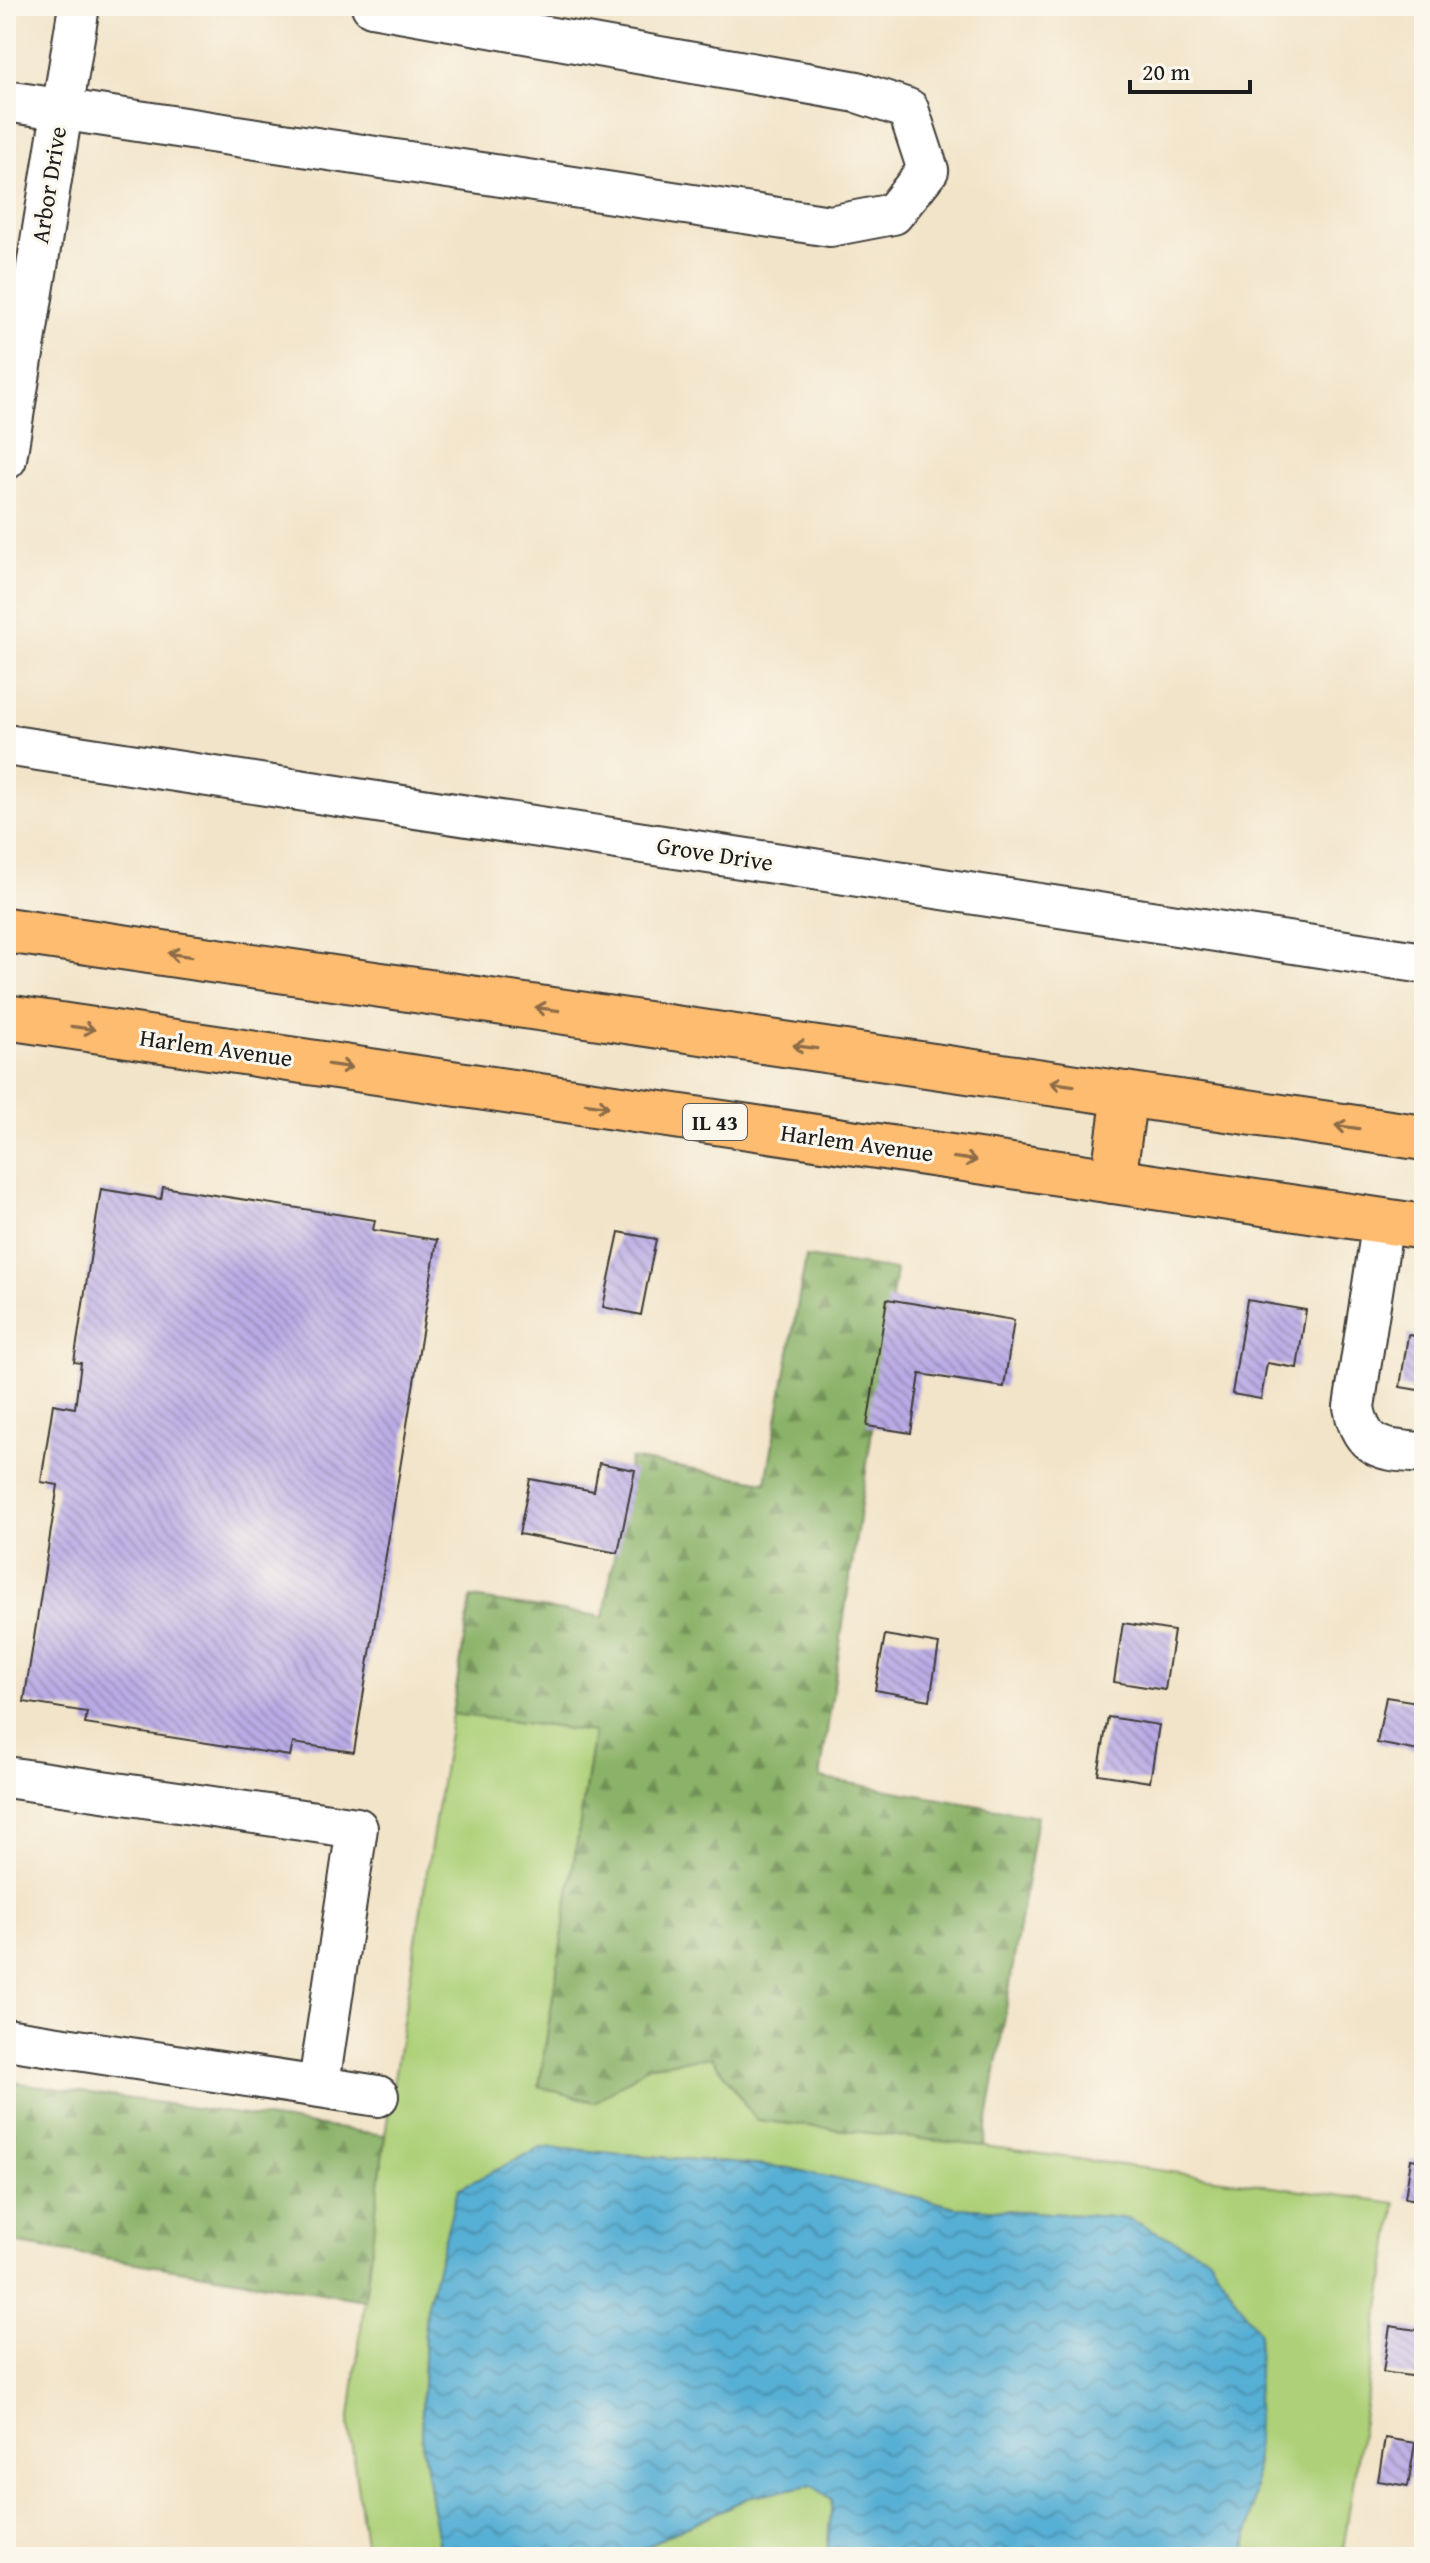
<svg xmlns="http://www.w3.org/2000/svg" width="1430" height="2563" font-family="'Gentium Book Plus',serif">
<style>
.grass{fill:#add078;stroke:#64764a;stroke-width:2}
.forest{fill:url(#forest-firs);stroke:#536742;stroke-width:2}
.water{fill:url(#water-waves);stroke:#3a6678;stroke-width:2}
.building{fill:url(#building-back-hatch)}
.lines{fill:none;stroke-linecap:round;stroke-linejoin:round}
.minor-casing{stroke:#3c3a36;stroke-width:44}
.major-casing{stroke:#3c3a36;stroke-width:48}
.minor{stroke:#fff;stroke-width:40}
.major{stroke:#fdbc70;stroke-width:44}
.oneway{stroke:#8c6c46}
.labels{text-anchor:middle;stroke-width:6;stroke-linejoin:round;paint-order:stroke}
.shield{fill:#fbf7ec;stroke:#5f5e5a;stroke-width:2}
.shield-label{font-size:22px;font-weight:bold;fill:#1c1c1c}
.street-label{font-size:24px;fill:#1c1c1c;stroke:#fbf7ec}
</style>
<defs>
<pattern id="forest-firs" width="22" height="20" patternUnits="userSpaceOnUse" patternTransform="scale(2)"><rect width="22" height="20" fill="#8ab268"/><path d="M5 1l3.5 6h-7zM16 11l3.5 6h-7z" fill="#709055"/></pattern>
<pattern id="water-waves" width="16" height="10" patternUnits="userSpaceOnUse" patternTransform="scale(2)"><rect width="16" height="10" fill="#57afd4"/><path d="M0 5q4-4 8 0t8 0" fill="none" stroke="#478eab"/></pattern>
<pattern id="building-back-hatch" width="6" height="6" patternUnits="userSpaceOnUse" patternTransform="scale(2)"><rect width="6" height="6" fill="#b9abe5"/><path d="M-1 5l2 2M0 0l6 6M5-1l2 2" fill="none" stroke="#968ab9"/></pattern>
</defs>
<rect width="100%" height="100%" fill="#fbf7ec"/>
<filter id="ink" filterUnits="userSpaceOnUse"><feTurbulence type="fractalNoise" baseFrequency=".0125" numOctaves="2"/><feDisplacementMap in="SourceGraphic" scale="16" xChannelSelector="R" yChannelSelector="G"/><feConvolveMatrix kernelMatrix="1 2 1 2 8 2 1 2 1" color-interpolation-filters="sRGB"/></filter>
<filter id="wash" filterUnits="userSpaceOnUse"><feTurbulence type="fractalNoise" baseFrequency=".006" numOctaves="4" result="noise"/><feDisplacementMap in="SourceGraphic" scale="32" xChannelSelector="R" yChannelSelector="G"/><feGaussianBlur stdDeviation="1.8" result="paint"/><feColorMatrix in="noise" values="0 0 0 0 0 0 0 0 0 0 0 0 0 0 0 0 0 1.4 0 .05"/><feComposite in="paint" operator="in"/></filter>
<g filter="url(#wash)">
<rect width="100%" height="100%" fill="#f2e4c9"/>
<g class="grass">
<path d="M452 1714 594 1732 539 2086 595 2102 650 2065 712 2057 757 2120 984 2146 1396 2203 1342 2557H1245L1255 2485 1127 2218 956 2207 789 2168 542 2147 426 2308 421 2436 439 2548 447 2557H380L365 2544 349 2425 385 2135Z"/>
<path d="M812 2485 832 2499 827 2557H632L668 2535 752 2496Z"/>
</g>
<g class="forest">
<path d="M806 1257 896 1270 820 1778 1037 1816 984 2146 756 2120 712 2057 650 2065 595 2102 539 2087 594 1732 452 1714 471 1598 604 1617 630 1459 766 1482Z"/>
<path d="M6 2081 385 2135 365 2300 6 2242Z"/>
</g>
<path class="water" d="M542 2147 789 2168 956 2207 1127 2218 1208 2256 1259 2333 1255 2485 1245 2557H827L832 2499 811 2485 752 2496 668 2535 632 2557H447L439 2548 421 2436 425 2330 426 2308 458 2189Z"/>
<g id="blocks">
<g class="building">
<path d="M163 1187 375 1220 373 1230 437 1240 354 1752 293 1743 290 1756 85 1724 87 1712 24 1702 58 1485 41 1482 53 1404 75 1408 81 1363 74 1362 101 1189 161 1199Z"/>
<path d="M619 1232 656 1239 641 1315 603 1307Z"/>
<path d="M887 1299 1014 1320 1004 1387 920 1374 911 1433 867 1426Z"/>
<path d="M1247 1300 1306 1310 1297 1368 1267 1363 1261 1399 1232 1394Z"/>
<path d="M1408 1335 1424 1337V1391L1400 1387Z"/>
<path d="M599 1463 635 1470 618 1553 519 1534 530 1479 594 1491Z"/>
<path d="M1123 1623 1174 1631 1165 1690 1114 1682Z"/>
<path d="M885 1635 939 1644 930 1700 875 1690Z"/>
<path d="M1386 1697 1424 1703V1752L1377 1743Z"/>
<path d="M1108 1717 1159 1725 1150 1782 1098 1774Z"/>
<path d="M1411 2159 1424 2161V2201L1405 2198Z"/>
<path d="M1390 2326 1424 2331V2378L1383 2372Z"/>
<path d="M1385 2438 1415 2443 1408 2486 1378 2481Z"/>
</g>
</g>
</g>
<g filter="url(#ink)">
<use href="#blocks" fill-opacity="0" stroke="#3c3a36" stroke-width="2"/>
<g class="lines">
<g class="minor-casing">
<g id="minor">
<path d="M6 101 830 226 893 214 928 170 908 109 857 92 372 6"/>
<path d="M6 459 79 6"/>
<path d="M6 745 1424 963"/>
<path d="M1383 1221 1354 1407C1362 1452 1385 1450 1424 1453"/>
<path d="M6 1777 357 1828 319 2084"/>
<path d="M6 2039 378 2096"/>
</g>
</g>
<g class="major-casing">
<g id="major">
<path d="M6 930 1424 1138"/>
<path d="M6 1017 1424 1227"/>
<path d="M1113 1181 1125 1094"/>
</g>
</g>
<use href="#minor" class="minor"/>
<use href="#major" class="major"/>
</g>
<defs><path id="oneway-shaft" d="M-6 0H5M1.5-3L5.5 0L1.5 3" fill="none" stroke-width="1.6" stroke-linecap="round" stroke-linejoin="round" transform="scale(2)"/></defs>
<g class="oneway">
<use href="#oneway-shaft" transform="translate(180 955) rotate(-172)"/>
<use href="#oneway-shaft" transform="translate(547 1009) rotate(-172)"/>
<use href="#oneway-shaft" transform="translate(83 1028) rotate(8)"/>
<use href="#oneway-shaft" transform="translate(805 1047) rotate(-172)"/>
<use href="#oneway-shaft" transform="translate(340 1066) rotate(8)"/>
<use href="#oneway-shaft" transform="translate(1062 1084) rotate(-172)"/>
<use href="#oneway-shaft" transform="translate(597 1105) rotate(8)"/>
<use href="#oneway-shaft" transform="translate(1347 1127) rotate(-172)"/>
<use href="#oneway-shaft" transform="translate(965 1159) rotate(8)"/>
</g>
</g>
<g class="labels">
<rect class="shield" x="683" y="1104" width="64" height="36" rx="6"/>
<g class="shield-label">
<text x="715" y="1130">IL 43</text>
</g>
<g class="street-label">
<text transform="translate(49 185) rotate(-81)" y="8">Arbor Drive</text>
<text transform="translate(715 854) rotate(9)" y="8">Grove Drive</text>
<text transform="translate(216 1048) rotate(8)" y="8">Harlem Avenue</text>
<text transform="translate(857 1143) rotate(8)" y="8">Harlem Avenue</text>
</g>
</g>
<rect width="1430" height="2563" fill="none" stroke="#fbf7ec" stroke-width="32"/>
<path d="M1130 80v12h120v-12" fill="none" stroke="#1c1c1c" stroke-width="4"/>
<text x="1142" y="80" font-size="24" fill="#1c1c1c" stroke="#fbf7ec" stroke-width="6" paint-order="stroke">20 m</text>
</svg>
